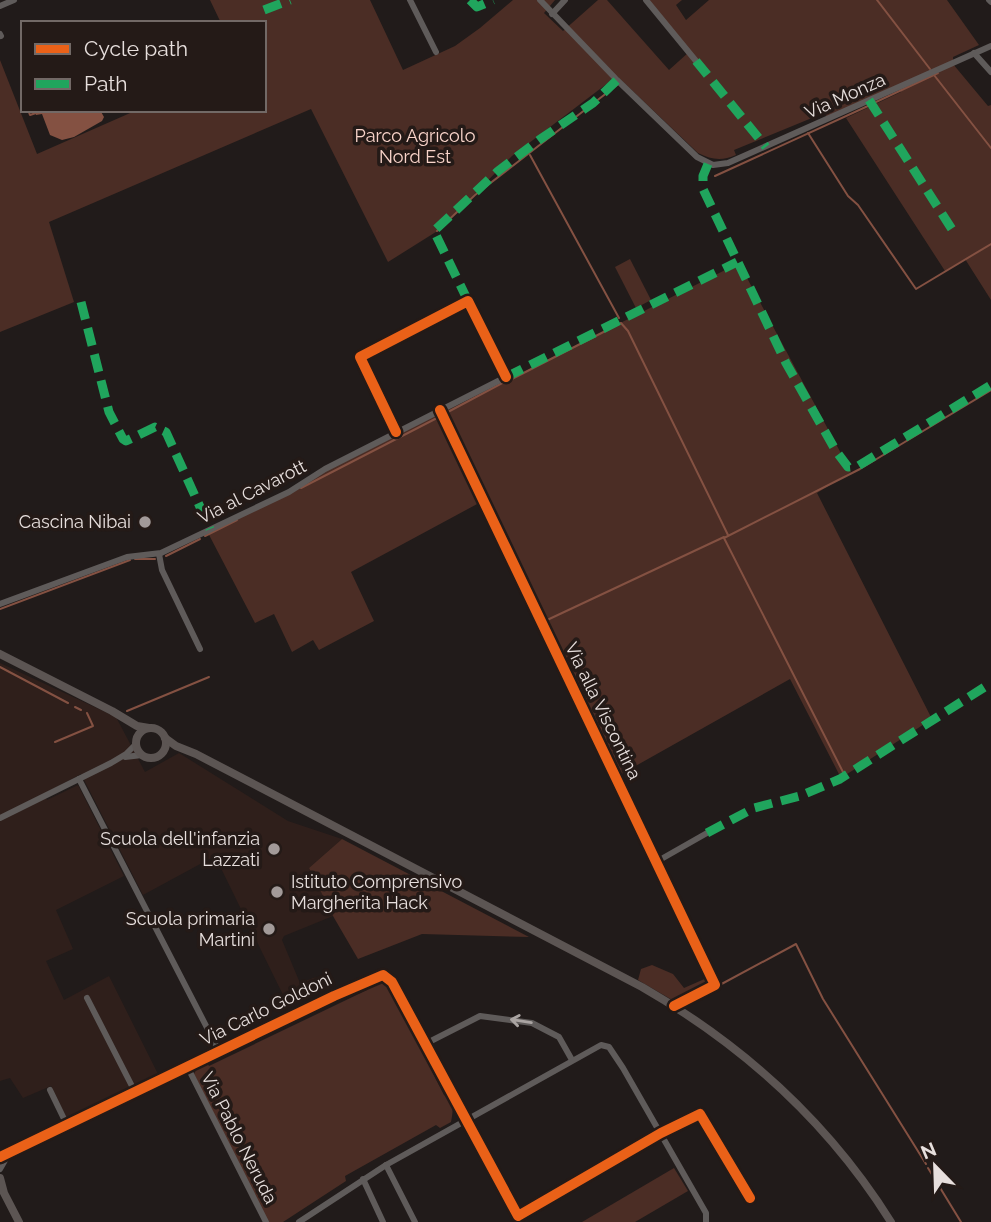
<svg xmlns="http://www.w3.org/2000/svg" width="991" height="1222" font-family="Raleway,sans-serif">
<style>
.built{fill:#2f1f1b}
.green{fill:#4b2d25}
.water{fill:#845142}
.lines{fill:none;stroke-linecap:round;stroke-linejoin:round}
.stream{stroke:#845142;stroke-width:2}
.street{stroke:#5f5b5a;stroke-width:6}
.secondary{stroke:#5c5553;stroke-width:8}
.quiet{stroke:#20a55d;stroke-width:9;stroke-dasharray:18 9;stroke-linecap:butt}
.cycleway-casing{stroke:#241a17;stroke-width:15}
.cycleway{stroke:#ea6118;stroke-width:10}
.oneway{stroke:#aaa4a2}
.poi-dot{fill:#a29a99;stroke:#241a17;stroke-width:2.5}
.labels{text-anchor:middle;stroke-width:7;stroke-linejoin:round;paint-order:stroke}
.street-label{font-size:18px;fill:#e7dfdd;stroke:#241a17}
.park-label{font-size:18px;fill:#f9d4ca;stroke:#241a17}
.poi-label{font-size:18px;fill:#e7dfdd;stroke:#241a17;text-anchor:end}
</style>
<rect width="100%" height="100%" fill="#211b1a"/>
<path class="built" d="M0 663 116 717 145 772 179 753 288 821 342 839 309 868 333 916 284 936 282 940 300 983 316 977 322 990 315 994 303 990 285 999 215 856 143 895 81 774 44 794 47 800 78 785 124 876 56 910 73 949 46 961 64 1000 109 976 159 1076 68 1121 51 1086 23 1098 10 1078 0 1081Z"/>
<g class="green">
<path d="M210 0H370L403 70 455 46 480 28 513 0H555L544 13 563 31 598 0H607L669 70 689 52 645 0H682L676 5 686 20 709 0H947L979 45 953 57V64L988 106 991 105V300L965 259 945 271 846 118 901 92 899 89 828 118 824 113 734 150 736 155C722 161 712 160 698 153L617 76 512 156 439 230 388 262 311 109 49 222 74 302 0 332V60L37 154 137 110H264V23H221Z"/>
<path d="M630 259 651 300 636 308 615 267Z"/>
<path d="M739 263 851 472 817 493 932 719 841 778 790 679 616 777 444 412Z"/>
<path d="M438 414 479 503 351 572 374 621 319 650 313 640 292 652 274 614 255 623 207 531Z"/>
<path d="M342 839 529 937 422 934 358 959 333 916 309 868Z"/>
<path d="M652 965 673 974 684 988 709 977 713 985 674 1001 638 980 641 969Z"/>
<path d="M377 980 388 984 444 1095C455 1100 453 1112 451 1122L440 1128 436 1125 345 1176 346 1181 283 1222H268L194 1074 198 1066 207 1063 209 1066 367 990 365 985Z"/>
<path d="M674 1168 688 1191 635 1222H582Z"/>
</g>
<path class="water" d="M35 110H100L104 117 102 121 74 137 62 140 50 135 42 114 36 115Z"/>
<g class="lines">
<g class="stream">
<path d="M877 0 930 69"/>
<path d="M934 75 991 148"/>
<path d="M22 90 23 94"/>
<path d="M876 102 938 73"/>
<path d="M28 110 30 115 36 113"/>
<path d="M808 133 848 196 858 205 916 289 991 244"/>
<path d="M530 155 619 318"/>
<path d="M715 176 868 106"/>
<path d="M437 231 475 195 617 85"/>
<path d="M510 380 621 323 628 331 728 535"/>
<path d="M446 413 506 381"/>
<path d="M301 488 437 418"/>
<path d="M205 536 237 520"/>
<path d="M166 556 200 539"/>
<path d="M135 559H155"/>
<path d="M0 609 130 560"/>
<path d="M545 621 724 537"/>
<path d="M538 624 696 951"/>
<path d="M0 667 68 703"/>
<path d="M75 707 81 710"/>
<path d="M127 711 209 677"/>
<path d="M55 742 93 726 87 713"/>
<path d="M844 774 724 538 860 469 991 390"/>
<path d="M716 987 796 944 823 999 926 1164"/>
<path d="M928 1168 961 1222"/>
</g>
<g class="street">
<path d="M410 0 436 52"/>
<path d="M540 0 617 80 697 157 713 165 728 163 991 46"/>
<path d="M646 0 696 61"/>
<path d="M989 0 991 2"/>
<path d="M0 6 14 0"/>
<path d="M552 14 565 0"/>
<path d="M0 34 1 36"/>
<path d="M974 53 991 72"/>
<path d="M440 410 715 985 674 1006"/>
<path d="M159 554 162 570 200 649"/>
<path d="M0 604 127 557 161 553 289 492 325 469 506 377 468 301 360 357 396 432"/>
<path d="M125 757 142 755"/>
<path d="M79 779 219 1051"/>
<path d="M0 818 111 763 126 754 136 744"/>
<path d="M656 862 707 833"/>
<path d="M87 998 135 1092"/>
<path d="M425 1044 480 1016 532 1023 559 1037 572 1060"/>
<path d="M187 1066 266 1222"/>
<path d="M50 1090 67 1125"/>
<path d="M0 1157 334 996 383 975 392 982 518 1216 661 1133 700 1114 750 1198"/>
<path d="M386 1165 415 1222"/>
<path d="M0 1169 8 1155"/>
<path d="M363 1179 383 1222"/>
<path d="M299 1222 386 1165 601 1045 609 1047 623 1068 706 1213V1222"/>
</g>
<g class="secondary">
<path d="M0 654 112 711 137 726 149 728"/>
<circle cx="151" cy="743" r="15"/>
<path d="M165 738 176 746 196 754 642 987C743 1045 829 1123 891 1222"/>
<path d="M0 1178 4 1193 19 1222"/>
</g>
<g class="quiet">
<path d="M470 0 477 7 493 0"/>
<path d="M264 10 290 0"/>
<path d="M696 61 766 147"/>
<path d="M869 100 955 234"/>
<path d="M708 164 703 176V189L786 363 836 451 848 467 858 466 991 385"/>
<path d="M468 301 434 231 498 171 539 140 593 103 617 80"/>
<path d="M81 302 109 412 123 439 126 441 155 427 166 432 210 529"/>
<path d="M506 377 737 262"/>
<path d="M707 833 754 808 800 796 840 779 991 683"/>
</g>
<g class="cycleway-casing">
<g id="cycleway">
<path d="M440 410 715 985 674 1006"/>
<path d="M396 432 360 357 468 301 506 377"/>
<path d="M0 1157 334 996 383 975 392 982 518 1216 661 1133 700 1114 750 1198"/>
</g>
</g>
<use href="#cycleway" class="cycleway"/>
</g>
<defs><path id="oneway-shaft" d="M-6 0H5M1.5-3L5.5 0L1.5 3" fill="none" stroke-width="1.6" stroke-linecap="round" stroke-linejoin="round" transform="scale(1.75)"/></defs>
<use class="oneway" href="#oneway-shaft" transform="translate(521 1021) rotate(-171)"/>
<g class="poi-dot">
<circle cx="145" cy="522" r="7"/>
<circle cx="274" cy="849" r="7"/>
<circle cx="277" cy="892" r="7"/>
<circle cx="269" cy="929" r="7"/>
</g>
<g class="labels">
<g class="street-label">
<text transform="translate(845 96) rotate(-24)" y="6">Via Monza</text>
<text transform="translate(252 492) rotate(-27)" y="6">Via al Cavarott</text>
<text transform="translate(603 711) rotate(64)" y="6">Via alla Viscontina</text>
<text transform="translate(266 1009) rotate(-26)" y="6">Via Carlo Goldoni</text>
<text transform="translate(239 1138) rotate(63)" y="6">Via Pablo Neruda</text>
</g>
<g class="park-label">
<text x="415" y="142">Parco Agricolo<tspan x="415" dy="21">Nord Est</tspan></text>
</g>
<g class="poi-label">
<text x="131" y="528">Cascina Nibai</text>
<text x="260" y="845">Scuola dell'infanzia<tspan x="260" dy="21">Lazzati</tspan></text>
<text x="291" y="888" text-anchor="start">Istituto Comprensivo<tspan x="291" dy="21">Margherita Hack</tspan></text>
<text x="255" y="925">Scuola primaria<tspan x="255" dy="21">Martini</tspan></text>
</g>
</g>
<rect x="21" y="21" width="245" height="91" fill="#241a17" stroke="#726966" stroke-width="2"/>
<rect x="35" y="44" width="35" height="10" fill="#ea6118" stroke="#726966" stroke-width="2"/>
<text x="84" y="56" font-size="21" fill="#e7dfdd">Cycle path</text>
<rect x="35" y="79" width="35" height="10" fill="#20a55d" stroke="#726966" stroke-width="2"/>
<text x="84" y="91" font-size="21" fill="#e7dfdd">Path</text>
<g transform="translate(935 1166) rotate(337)" stroke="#241a17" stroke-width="5" paint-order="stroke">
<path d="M0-5L12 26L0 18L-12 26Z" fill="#e7dfdd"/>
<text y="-10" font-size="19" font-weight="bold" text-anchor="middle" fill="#e7dfdd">N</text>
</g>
</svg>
